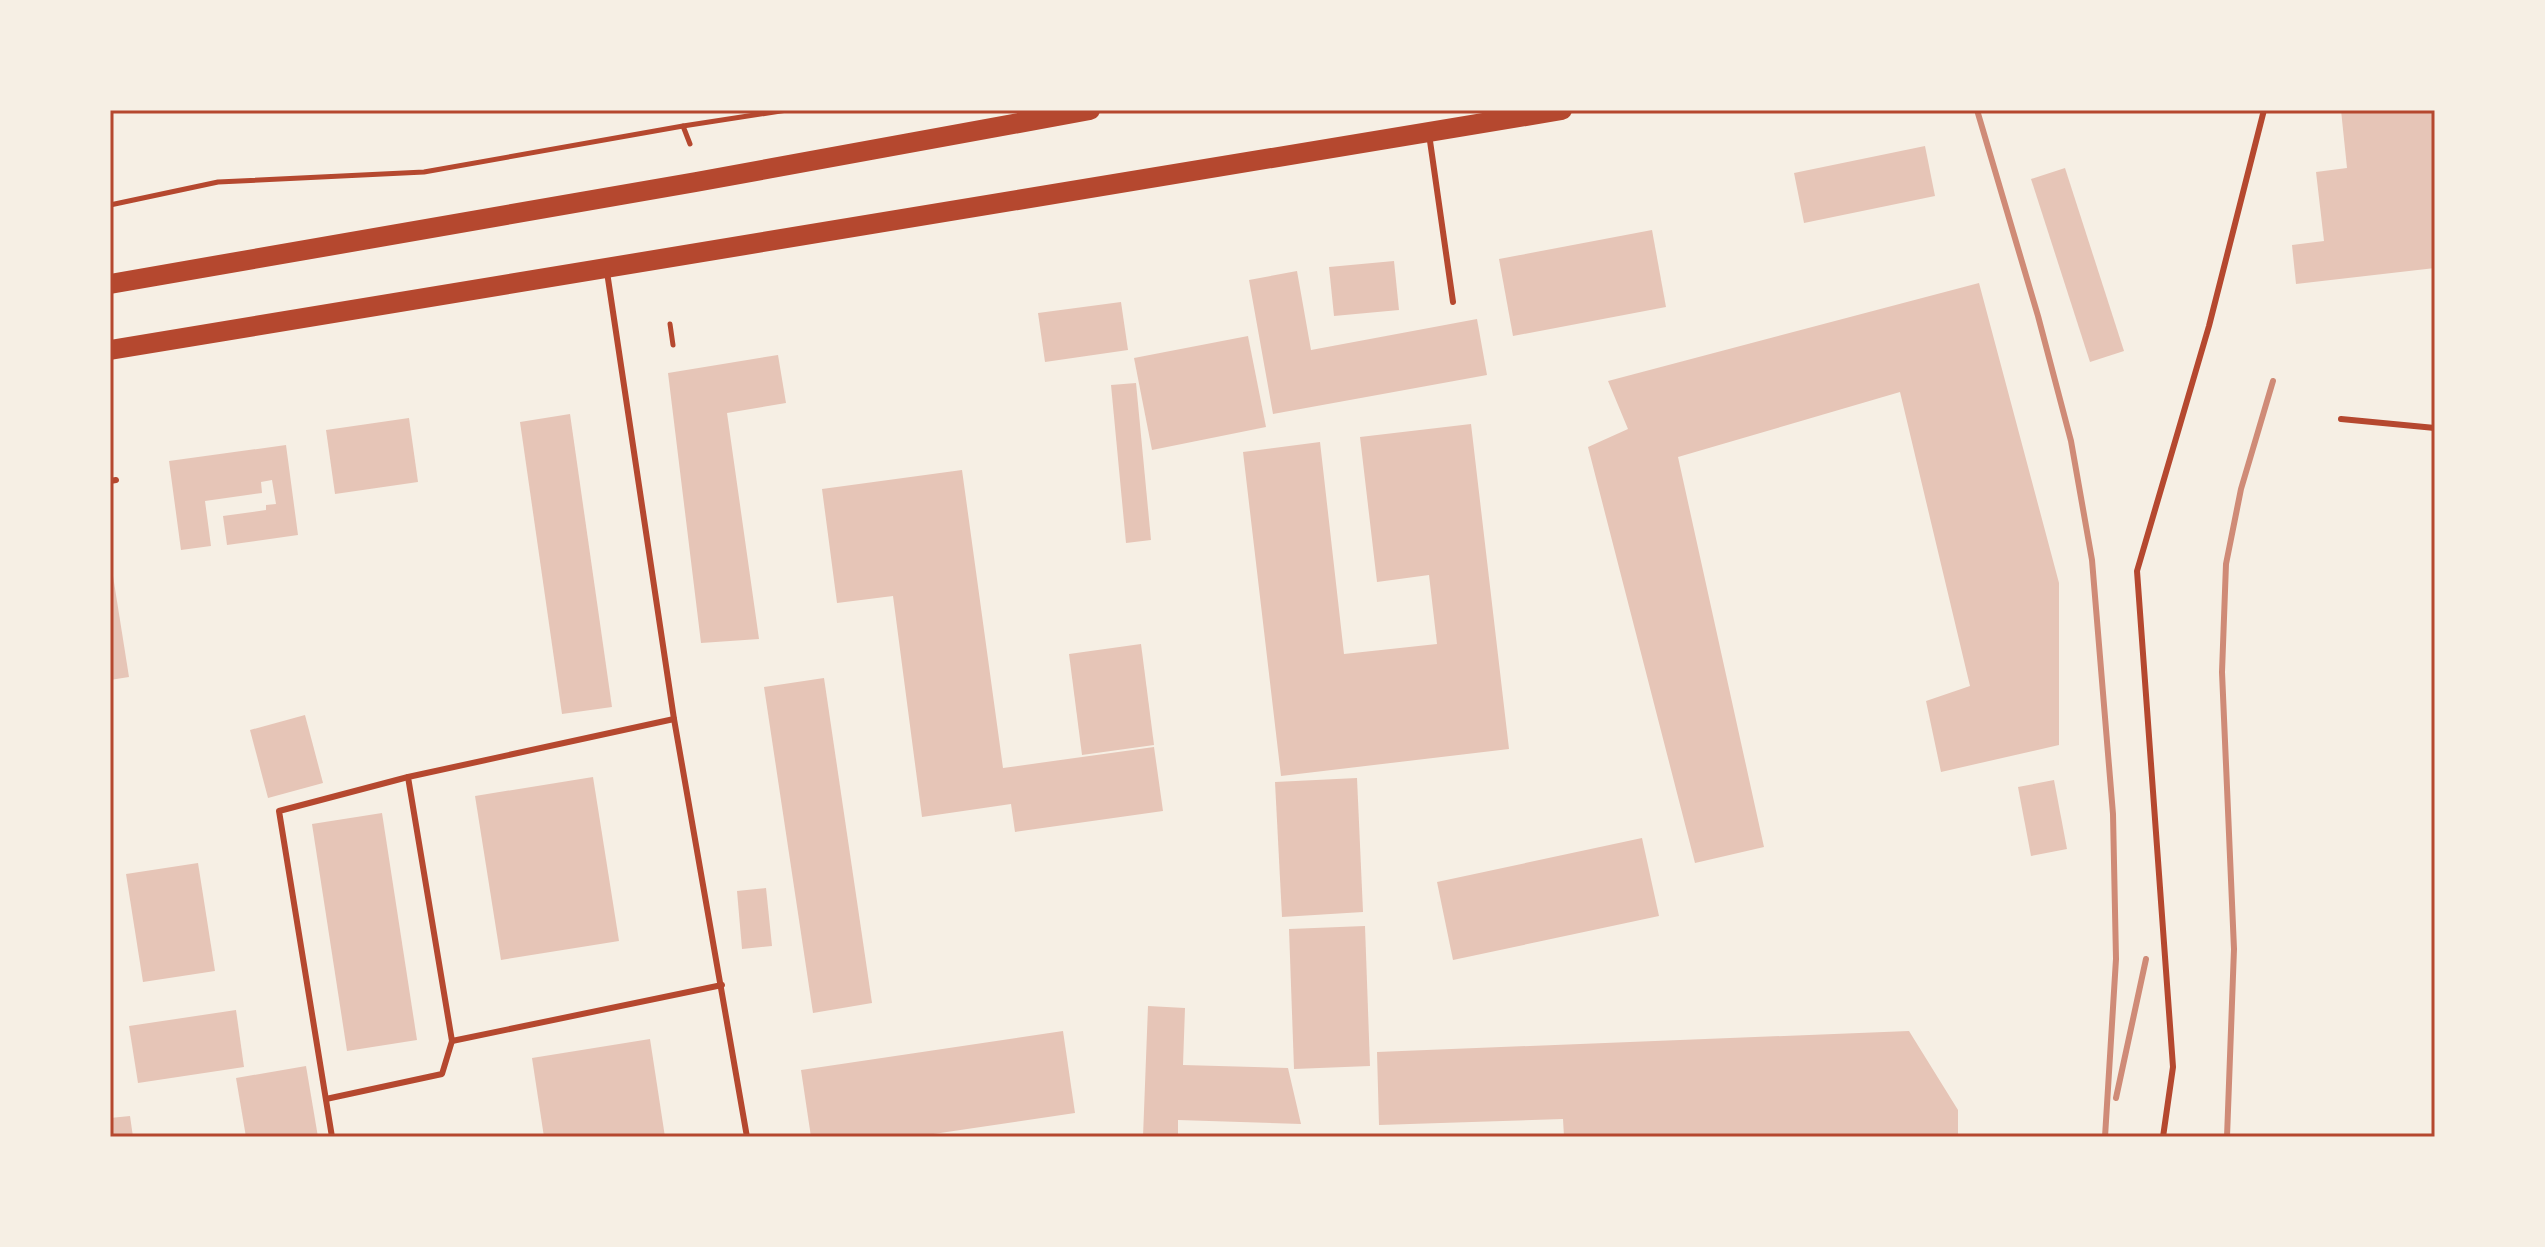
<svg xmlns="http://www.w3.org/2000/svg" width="2545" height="1247" font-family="Mulish,sans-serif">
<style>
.building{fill:#e6c5b7}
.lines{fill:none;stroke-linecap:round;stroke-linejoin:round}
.path{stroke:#b5482f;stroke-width:5}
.service{stroke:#b5482f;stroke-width:6}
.primary{stroke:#b5482f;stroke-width:20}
.rail{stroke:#cf8b77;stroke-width:6}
.neatline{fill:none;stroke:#b5482f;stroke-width:3}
</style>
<rect width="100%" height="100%" fill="#f6efe4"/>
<g class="building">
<path d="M2341 110H2435V268L2296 284 2292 245 2324 241 2316 172 2347 168Z"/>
<path d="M1925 146 1935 196 1804 223 1794 173Z"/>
<path d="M2065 168 2124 351 2090 362 2031 179Z"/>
<path d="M1652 230 1666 307 1513 336 1499 259Z"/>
<path d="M1394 261 1399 310 1334 316 1329 267Z"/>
<path d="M1297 271 1311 350 1477 319 1487 375 1273 414 1249 280Z"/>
<path d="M1979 283 2059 583V745L1941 772 1926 701 1970 686 1900 392 1678 457 1764 847 1695 863 1588 447 1628 429 1608 381Z"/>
<path d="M1121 302 1128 350 1045 362 1038 313Z"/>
<path d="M1248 336 1266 427 1152 450 1134 358Z"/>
<path d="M778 355 786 403 727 413 759 639 701 643 668 373Z"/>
<path d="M1136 383 1151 540 1126 543 1111 385Z"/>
<path d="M570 414 612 707 562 714 520 422Z"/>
<path d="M409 418 418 482 335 494 326 430Z"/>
<path d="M1471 424 1509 749 1281 776 1243 452 1320 442 1344 654 1437 644 1429 575 1377 582 1360 437Z"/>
<path d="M286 445 298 535 227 545 223 516 266 510V505L276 504 272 480 261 482 262 493 205 501 211 546 181 550 169 461Z"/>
<path d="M962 470 1003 768 1154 747 1163 811 1015 832 1011 804 922 817 893 596 837 603 822 489Z"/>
<path d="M110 557 129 677 110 680Z"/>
<path d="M1141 644 1154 745 1082 755 1069 654Z"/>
<path d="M824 678 872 1003 813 1013 764 687Z"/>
<path d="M305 715 323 783 268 798 250 730Z"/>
<path d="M593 777 619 941 501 960 475 796Z"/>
<path d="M1357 778 1363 912 1282 917 1275 782Z"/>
<path d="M2054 780 2067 849 2031 856 2018 787Z"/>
<path d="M382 813 417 1040 347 1051 312 824Z"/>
<path d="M1642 838 1659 916 1453 960 1437 882Z"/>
<path d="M198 863 215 971 143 982 126 874Z"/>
<path d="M766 888 772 946 742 949 737 891Z"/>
<path d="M1365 926 1370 1066 1294 1069 1289 929Z"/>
<path d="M1148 1006 1185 1008 1183 1065 1288 1068 1301 1124 1178 1120V1137H1143Z"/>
<path d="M236 1010 244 1067 138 1083 129 1026Z"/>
<path d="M1063 1031 1075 1113 913 1137H811L801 1070Z"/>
<path d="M1909 1031 1958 1110V1137H1564L1563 1119 1379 1125 1377 1052Z"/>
<path d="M650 1039 665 1137H544L532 1058Z"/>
<path d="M306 1066 318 1137H246L236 1078Z"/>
<path d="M130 1116 133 1137H110V1118Z"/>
</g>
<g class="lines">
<g class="path">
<path d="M683 126 690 144"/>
<path d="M110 205 218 182 424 172 683 126 787 110"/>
<path d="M670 324 673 345"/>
</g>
<g class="service">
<path d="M1429 134 1453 302"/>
<path d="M607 272 674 719 747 1137"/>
<path d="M2341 419 2435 428"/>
<path d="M110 481 116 480"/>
<path d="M674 719 408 777 452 1041 722 985"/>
<path d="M326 1099 442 1074 452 1041"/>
<path d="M332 1137 279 811 408 777"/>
<path d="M2163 1137 2173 1067 2137 571 2209 326 2264 110"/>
</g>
<g class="primary">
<path d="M110 284 696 182 1090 110"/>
<path d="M110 350 1562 110"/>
</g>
<g class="rail">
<path d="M1977 110 2038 316 2071 441 2092 560 2113 814 2116 959 2105 1137"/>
<path d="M2116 1098 2146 959"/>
<path d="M2227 1137 2234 949 2222 672 2226 564 2241 489 2273 381"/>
</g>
</g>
<rect width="2545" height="1247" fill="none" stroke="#f6efe4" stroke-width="224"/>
<rect x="112" y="112" width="2321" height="1023" class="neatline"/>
</svg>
